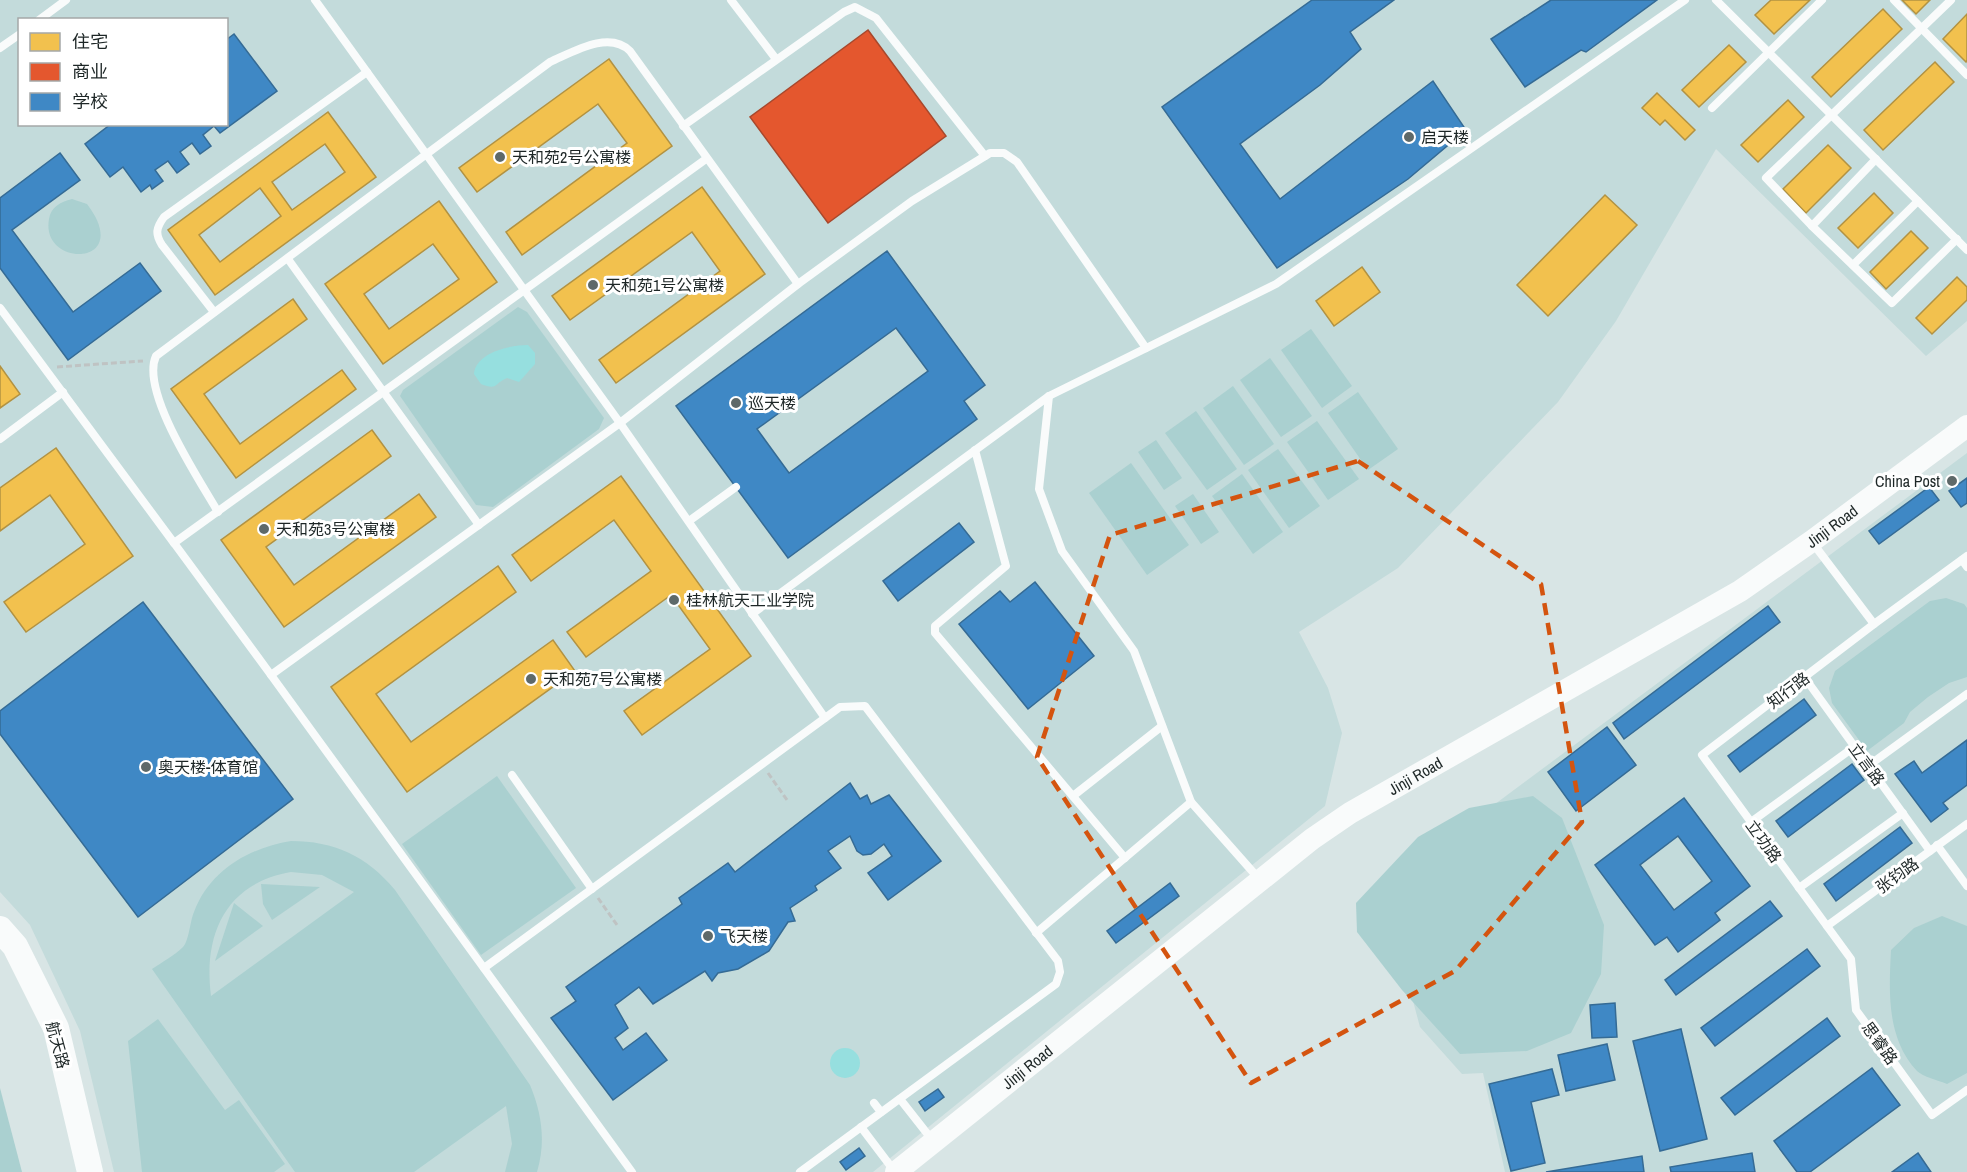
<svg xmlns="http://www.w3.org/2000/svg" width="1967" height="1172" font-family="'Archivo Narrow','Noto Sans SC',sans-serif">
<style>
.built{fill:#c3dbdb;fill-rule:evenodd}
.green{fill:#aad0d0;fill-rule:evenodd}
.water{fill:#96dfdf}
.homes{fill:#f2c14e;stroke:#b29242;stroke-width:1.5;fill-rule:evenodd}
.shops{fill:#e4572e;stroke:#a8482c;stroke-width:1.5}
.schools{fill:#3f88c5;stroke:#356b95;stroke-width:1.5;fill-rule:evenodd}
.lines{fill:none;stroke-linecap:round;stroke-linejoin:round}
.path{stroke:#bfc3c3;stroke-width:3;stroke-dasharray:6 3;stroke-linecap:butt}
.lane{stroke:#f9fbfb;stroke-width:8}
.secondary{stroke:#f9fbfb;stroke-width:22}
.primary{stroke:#f9fbfb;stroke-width:26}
.marked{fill:none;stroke:#d4540f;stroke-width:4.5;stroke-dasharray:12 8;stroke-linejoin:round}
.poi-dot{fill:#5e6969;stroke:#fff;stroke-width:2}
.labels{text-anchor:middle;stroke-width:6;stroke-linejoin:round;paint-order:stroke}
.poi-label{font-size:16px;fill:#1d2626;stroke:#fff;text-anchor:start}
.street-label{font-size:16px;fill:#1d2626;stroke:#fff}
</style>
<rect width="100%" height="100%" fill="#d8e5e5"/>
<g class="built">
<path d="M0 0H1967V321L1926 356 1716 149 1616 321 1558 402 1398 568 1299 632 1328 688 1342 733 1325 806 873 1172H114L80 1031 30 925 0 892ZM20 20H226V124H20Z"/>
<path d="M1967 453V1172H1505L1483 1073 1462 1074 1420 1027 1399 949 1475 819Z"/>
</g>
<g class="green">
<path d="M72 199 87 204C135 267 40 269 49 219 51 207 60 202 72 199Z"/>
<path d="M518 307 527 312 604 418 599 429 493 507 476 505 400 396 403 390Z"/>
<path d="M1311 329 1352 386 1322 408 1281 350Z"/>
<path d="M1270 358 1312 416 1281 437 1240 380Z"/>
<path d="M1233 386 1274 444 1244 465 1203 408Z"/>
<path d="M1358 392 1398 449 1368 470 1328 413Z"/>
<path d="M1196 411 1237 469 1207 490 1165 433Z"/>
<path d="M1317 421 1359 479 1328 500 1287 442Z"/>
<path d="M1156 440 1182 478 1164 490 1138 452Z"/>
<path d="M1278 449 1320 506 1289 528 1248 470Z"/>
<path d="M1131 463 1189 545 1147 575 1089 493Z"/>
<path d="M1242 474 1283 532 1253 554 1212 496Z"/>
<path d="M1193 494 1219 532 1201 544 1175 506Z"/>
<path d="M1946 598 1964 604 1967 608V677L1949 683 1928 697 1910 712 1904 723 1867 751 1832 703 1829 688 1835 671 1930 601Z"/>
<path d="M497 776 576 888 481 955 402 844Z"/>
<path d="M1533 796 1562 818 1604 925 1601 974 1571 1033 1527 1051 1460 1054 1402 990 1357 932 1356 903 1418 837 1469 808Z"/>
<path d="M291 841C334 841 367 856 395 890L530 1085C542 1114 546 1142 537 1172H505L512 1144 506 1106 414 1172H295L152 969C162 962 174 956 183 947 189 941 190 921 194 912 210 870 249 848 291 841ZM291 872 322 875 354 892 211 996C203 934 226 883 291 872Z"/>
<path d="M261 884 320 887 272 920 263 904Z"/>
<path d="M234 903 263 926 215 961Z"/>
<path d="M1942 916 1967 926V1073L1947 1084C1938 1080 1923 1077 1917 1071 1886 1038 1889 991 1891 950L1914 928Z"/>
<path d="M158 1019 225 1110 239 1100 285 1164 274 1172H142L128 1041Z"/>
<path d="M0 1088 22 1172H0Z"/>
</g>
<g class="water">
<path d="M528 345 535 353V364L519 382 507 378C494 383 498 391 481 384L474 374C476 352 511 345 528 345Z"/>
<circle cx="845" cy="1063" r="15"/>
</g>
<g class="homes">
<path d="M1771 0H1810L1774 34 1755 15Z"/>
<path d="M1902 0H1930L1916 14Z"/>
<path d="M1883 9 1902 29 1831 97 1812 77Z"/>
<path d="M1967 14V60L1966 62 1943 39Z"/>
<path d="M1729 45 1746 62 1699 107 1682 90Z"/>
<path d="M609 59 672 146 522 255 506 232 627 143 598 104 477 192 459 168Z"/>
<path d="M1935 62 1954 82 1883 150 1864 130Z"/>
<path d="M1657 93 1695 130 1685 140 1665 120 1660 125 1642 108Z"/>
<path d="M1788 100 1804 117 1758 162 1741 145Z"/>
<path d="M328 112 376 177 215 295 168 230ZM325 144 345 172 292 210 272 182ZM260 188 281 216 220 262 199 235Z"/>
<path d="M1828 145 1851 168 1806 213 1783 189Z"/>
<path d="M702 187 765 274 616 383 599 360 720 271 692 232 570 320 552 296Z"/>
<path d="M1874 193 1893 213 1858 248 1838 228Z"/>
<path d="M1605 195 1637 225 1548 316 1517 285Z"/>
<path d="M439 201 497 282 383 364 325 284ZM433 244 459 279 389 329 364 294Z"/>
<path d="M1911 231 1928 248 1886 289 1870 272Z"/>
<path d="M1362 267 1380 292 1334 326 1316 301Z"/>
<path d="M1957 277 1967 287V300L1932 334 1916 318Z"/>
<path d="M293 299 307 319 204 394 240 444 342 370 356 389 236 478 171 389Z"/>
<path d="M0 366 20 394 0 408Z"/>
<path d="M372 430 391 456 266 547 294 585 419 494 436 517 284 627 221 540Z"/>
<path d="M56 448 133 556 26 632 4 602 85 544 50 495 0 531V488Z"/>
<path d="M621 476 751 656 642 735 624 711 710 649 671 595 586 657 567 632 651 571 614 520 531 581 512 555Z"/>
<path d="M498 566 516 592 376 694 411 742 553 640 575 671 407 792 331 687Z"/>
</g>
<path class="shops" d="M868 30 946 136 828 223 750 117Z"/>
<g class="schools">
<path d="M1312 0H1394L1350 32 1361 49 1320 85 1240 144 1280 199 1433 81 1466 130 1408 179 1277 268 1162 107Z"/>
<path d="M1551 0H1657L1586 52 1581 50 1525 87 1491 39Z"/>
<path d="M234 34 277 91 220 133 214 126 203 135 211 146 200 154 192 143 180 152 189 164 177 173 168 161 155 170 163 181 152 189 150 185 141 192 123 167 110 177 85 144 111 124H226V40Z"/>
<path d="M60 153 80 180 12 230 73 312 140 263 161 291 68 360 0 268V198Z"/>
<path d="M887 251 985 385 964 401 977 419 788 558 676 406ZM896 328 928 371 789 473 757 429Z"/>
<path d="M1967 478V503L1961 507 1949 491Z"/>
<path d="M1929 487 1939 500 1879 544 1869 531Z"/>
<path d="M959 523 974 542 898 601 883 581Z"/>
<path d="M1035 582 1094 656 1028 709 959 624 1000 591 1010 602Z"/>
<path d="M143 602 293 799 138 917 0 734V711Z"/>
<path d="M1768 606 1780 622 1624 739 1613 723Z"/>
<path d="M1804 699 1816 715 1740 772 1728 756Z"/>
<path d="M1607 727 1636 765 1576 811 1548 772Z"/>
<path d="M1967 740V785L1943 803 1948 809 1931 822 1895 774 1914 761 1922 773Z"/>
<path d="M1852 764 1864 780 1788 837 1776 821Z"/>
<path d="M850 783 860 799 867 795 871 804 889 795 941 861 888 900 868 873 892 856 884 844 871 854 863 855 857 851 850 836 828 851 841 868 815 886 817 890 790 908 795 921 788 922 769 951 738 969 718 973 712 981 705 971 653 1004 639 987 615 1005 628 1028 615 1038 623 1050 646 1033 667 1060 613 1100 551 1018 576 1001 566 987 682 904 679 898 728 863 735 872Z"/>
<path d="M1684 798 1750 886 1715 913 1720 920 1678 952 1667 937 1655 945 1595 865ZM1678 836 1712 881 1674 910 1640 865Z"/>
<path d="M1900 827 1912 843 1836 901 1824 884Z"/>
<path d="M1170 883 1179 896 1116 943 1107 931Z"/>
<path d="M1770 901 1782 916 1676 995 1665 980Z"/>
<path d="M1807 949 1820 966 1715 1046 1701 1028Z"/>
<path d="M1615 1003 1617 1037 1592 1038 1590 1005Z"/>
<path d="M1827 1018 1840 1036 1735 1115 1721 1098Z"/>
<path d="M1681 1029 1707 1139 1660 1151 1633 1041Z"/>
<path d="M1607 1044 1615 1080 1566 1091 1558 1055Z"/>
<path d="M1872 1068 1900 1105 1810 1172H1797L1774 1141Z"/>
<path d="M1552 1069 1559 1095 1531 1102 1545 1163 1511 1171 1489 1084Z"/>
<path d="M938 1089 944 1097 925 1111 919 1102Z"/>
<path d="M859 1148 865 1156 846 1170 840 1162Z"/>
<path d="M1752 1153 1755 1172H1671L1670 1167Z"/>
<path d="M1918 1153 1931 1172H1892Z"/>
<path d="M1642 1156 1644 1172H1546Z"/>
</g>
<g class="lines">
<g class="path">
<path d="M57 367 143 361"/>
<path d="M768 773 787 800"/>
<path d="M598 898 617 925"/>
</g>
<g class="lane">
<path d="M315 0 620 423 825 718"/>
<path d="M731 0 776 59"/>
<path d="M1716 0 1967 250"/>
<path d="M1894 0 1967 75"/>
<path d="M39 20 66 0"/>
<path d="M0 48 20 34"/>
<path d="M1712 108 1822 0"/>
<path d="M683 126 844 12 855 7 876 18 985 156"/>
<path d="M1876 159 1812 226 1892 303 1957 239"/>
<path d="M1812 226 1766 178 1951 0"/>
<path d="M288 259 479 525"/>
<path d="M1853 265 1918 201"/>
<path d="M0 308 174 543"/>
<path d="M214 312 162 245C155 234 156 228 164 217L367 72"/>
<path d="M1049 396 1039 489 1062 551 1134 651 1191 802 1260 880"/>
<path d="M0 439 63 392"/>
<path d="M975 450 1006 566 935 626V633L1125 858"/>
<path d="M218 512C199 479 140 391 156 356L550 62C573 52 609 30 630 51L798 284"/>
<path d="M689 521 736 487"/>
<path d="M1812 542 1874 624 1967 556"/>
<path d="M1962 560 1967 567"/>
<path d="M752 614 1049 396 1276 284 1685 0"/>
<path d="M1874 624 1702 755 1851 959 1856 1010 1932 1115 1967 1090"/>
<path d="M271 675 174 543 706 159"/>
<path d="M1805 678 1930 851"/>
<path d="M1868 766 1967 694"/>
<path d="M512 775 592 889"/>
<path d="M1073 796 1162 726"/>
<path d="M1751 822 1854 747"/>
<path d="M1937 845 1967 886"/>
<path d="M1799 888 1903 813"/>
<path d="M1827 926 1967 824"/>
<path d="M1036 933 1191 802"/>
<path d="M484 968 840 707 865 706 1058 961 1060 972 1056 984 800 1172"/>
<path d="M900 1099 933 1141"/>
<path d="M874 1103 881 1112"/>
<path d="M861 1127 895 1172"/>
<path d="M632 1172 271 675 620 423 798 284 912 201 990 153H1004L1017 162 1146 348"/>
</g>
<path class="secondary" id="s1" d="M896 1172 1312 839 1350 813 1740 591 1812 541 1967 426"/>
<path class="primary" d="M0 929 15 946 56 1028 90 1172"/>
</g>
<path class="marked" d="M1358 461 1541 584 1582 822 1455 971 1251 1083 1037 757 1110 535Z"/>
<g class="poi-dot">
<circle cx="1409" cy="137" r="6"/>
<circle cx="500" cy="157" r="6"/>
<circle cx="593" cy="285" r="6"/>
<circle cx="736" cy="403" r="6"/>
<circle cx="1952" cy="481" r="6"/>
<circle cx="264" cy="529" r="6"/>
<circle cx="674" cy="600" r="6"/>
<circle cx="531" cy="679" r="6"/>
<circle cx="146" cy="767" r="6"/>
<circle cx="708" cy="936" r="6"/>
</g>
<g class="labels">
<g class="poi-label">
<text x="1421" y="143">启天楼</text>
<text x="512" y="163">天和苑2号公寓楼</text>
<text x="605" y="291">天和苑1号公寓楼</text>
<text x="748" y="409">巡天楼</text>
<text x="1940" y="487" text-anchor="end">China Post</text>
<text x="276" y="535">天和苑3号公寓楼</text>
<text x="686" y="606">桂林航天工业学院</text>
<text x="543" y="685">天和苑7号公寓楼</text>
<text x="158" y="773">奥天楼-体育馆</text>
<text x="720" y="942">飞天楼</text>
</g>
<g class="street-label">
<text dy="6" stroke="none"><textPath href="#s1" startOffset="1140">Jinji Road</textPath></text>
<text transform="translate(1788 690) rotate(-37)" y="6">知行路</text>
<text transform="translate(1867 764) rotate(54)" y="6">立言路</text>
<text dy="6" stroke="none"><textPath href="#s1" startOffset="654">Jinji Road</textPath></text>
<text transform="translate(1764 841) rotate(54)" y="6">立功路</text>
<text transform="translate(1897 875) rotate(-36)" y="6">张钧路</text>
<text transform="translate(1880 1043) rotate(54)" y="6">思睿路</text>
<text transform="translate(58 1045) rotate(75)" y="6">航天路</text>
<text dy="6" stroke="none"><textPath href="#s1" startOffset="168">Jinji Road</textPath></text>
</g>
</g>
<rect x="18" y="18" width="210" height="108" fill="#ffffff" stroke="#a5a8a8" stroke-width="1.5"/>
<rect x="30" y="33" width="30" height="18" fill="#f2c14e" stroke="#a5a8a8" stroke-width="1.5"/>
<text x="72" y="48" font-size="18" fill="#1d2626">住宅</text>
<rect x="30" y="63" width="30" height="18" fill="#e4572e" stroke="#a5a8a8" stroke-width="1.5"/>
<text x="72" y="78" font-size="18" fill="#1d2626">商业</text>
<rect x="30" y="93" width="30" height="18" fill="#3f88c5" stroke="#a5a8a8" stroke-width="1.5"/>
<text x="72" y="108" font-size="18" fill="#1d2626">学校</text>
</svg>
